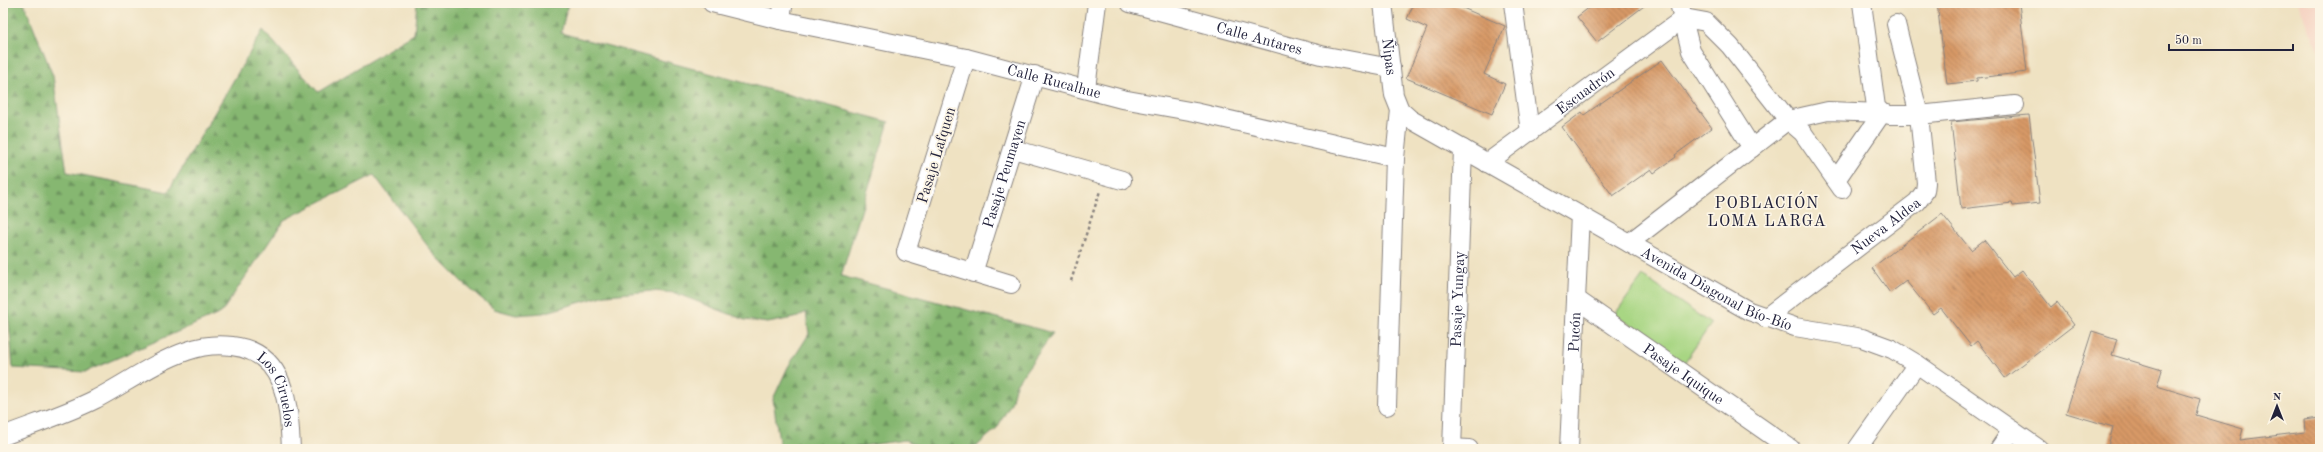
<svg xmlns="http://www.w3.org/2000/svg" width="2323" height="452" font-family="'Old Standard TT',serif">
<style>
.built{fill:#f5d3c2}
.grass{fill:#a8d683;stroke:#657c5f}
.forest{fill:url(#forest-firs);stroke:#546c56}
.building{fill:url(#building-back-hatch)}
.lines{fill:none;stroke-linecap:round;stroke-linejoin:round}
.minor-casing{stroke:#88827e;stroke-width:20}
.path{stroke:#88827e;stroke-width:2.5;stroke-dasharray:3 3;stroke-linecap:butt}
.minor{stroke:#fff;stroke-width:18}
.labels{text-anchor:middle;stroke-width:3.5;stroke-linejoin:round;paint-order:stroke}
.street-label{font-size:15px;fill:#22223b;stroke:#fcf5e5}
.neighbourhood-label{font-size:16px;letter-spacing:1px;fill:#22223b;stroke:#fcf5e5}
</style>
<defs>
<pattern id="forest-firs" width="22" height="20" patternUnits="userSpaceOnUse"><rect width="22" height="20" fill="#86b771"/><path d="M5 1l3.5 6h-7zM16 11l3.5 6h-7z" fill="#6d945e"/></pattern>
<pattern id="building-back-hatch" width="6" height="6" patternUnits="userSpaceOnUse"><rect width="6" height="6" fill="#d79966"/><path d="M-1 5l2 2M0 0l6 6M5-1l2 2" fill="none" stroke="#ae7c55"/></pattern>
</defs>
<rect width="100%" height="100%" fill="#fcf5e5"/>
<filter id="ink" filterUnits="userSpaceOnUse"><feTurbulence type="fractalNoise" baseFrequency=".025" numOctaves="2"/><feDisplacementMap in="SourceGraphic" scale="8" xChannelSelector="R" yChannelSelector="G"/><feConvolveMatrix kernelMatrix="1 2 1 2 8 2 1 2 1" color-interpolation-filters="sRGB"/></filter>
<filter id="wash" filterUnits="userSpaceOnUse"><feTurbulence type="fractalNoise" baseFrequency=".012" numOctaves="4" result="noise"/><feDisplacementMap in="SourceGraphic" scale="16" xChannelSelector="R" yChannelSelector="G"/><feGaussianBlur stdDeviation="0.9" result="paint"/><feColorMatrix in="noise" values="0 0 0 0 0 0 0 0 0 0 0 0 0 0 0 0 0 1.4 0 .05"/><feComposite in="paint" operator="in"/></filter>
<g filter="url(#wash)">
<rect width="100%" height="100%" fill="#efe2c2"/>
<path class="built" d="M2298 3H2320V53Z"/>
<path class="grass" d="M1643 276 1711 324 1684 363 1615 314Z"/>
<path class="forest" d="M3 3H24L53 76 67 172 168 192 263 30 318 92 414 34 417 3H568L561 33 889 122 841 276 1053 333 1016 384 1011 403 997 428 978 445 967 449H926L905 440 842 449H780L773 399 788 367 809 334 806 312 798 317 768 323 745 320 675 293 653 291 606 295 543 313 516 315 494 309 463 283 433 253 374 175 284 220 221 313 85 372 13 368 8 310 3 295Z"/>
<g id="blocks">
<g class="building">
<path d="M1414 3H1451L1505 26 1484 74 1505 84 1492 114 1406 78 1427 28 1407 19Z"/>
<path d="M1595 3H1648L1597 42 1577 17Z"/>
<path d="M1937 3H2019L2027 72 1977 78V81L1947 84Z"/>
<path d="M1662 60 1712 128 1675 155 1676 157 1654 173 1651 169 1613 196 1562 127 1582 112 1584 115Z"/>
<path d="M2029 115 2040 203 2013 206 2012 203 1961 209 1951 122Z"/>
<path d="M1942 214 1971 250 1984 240 2013 277 2022 270 2051 307 2057 302 2074 325 2005 378 1977 341 1971 346 1941 308 1933 314 1906 281 1890 293 1872 268Z"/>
<path d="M2092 331 2117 339 2112 355 2162 370 2157 386 2200 399 2196 415 2243 429 2240 440 2305 432 2304 420 2320 418V449H2119L2108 446 2113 427 2066 413Z"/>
</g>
</g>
</g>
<g filter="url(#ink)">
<use href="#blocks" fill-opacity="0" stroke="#88827e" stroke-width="1"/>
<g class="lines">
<g class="minor-casing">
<g id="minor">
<path id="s1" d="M712 3 780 20 966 58 1122 99 1195 112 1395 158"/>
<path id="s2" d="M1130 3 1321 55 1391 68"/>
<path id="s3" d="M1383 3 1394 95 1400 110 1410 119 1749 311 1795 327 1862 338 1892 349 1917 364 2039 449"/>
<path d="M1513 3 1530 132"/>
<path d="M1679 3 1691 51 1752 148"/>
<path d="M1862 3 1876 107 1882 113 1890 115H1919L2015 105"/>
<path d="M780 20 784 3"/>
<path d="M966 58 906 252 1011 284"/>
<path d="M1086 88 1097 3"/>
<path d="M1013 149 1122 180"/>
<path id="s4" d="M1487 163 1684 18 1706 22 1730 46 1788 120 1828 111 1882 113"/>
<path d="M1836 180 1882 113"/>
<path d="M1629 243 1788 120 1803 133 1842 189"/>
<path id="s5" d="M973 273 1035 75"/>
<path id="s6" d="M1576 299 1791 449"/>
<path id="s7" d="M1765 318 1917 202 1925 191 1926 183 1919 115 1896 24"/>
<path d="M1387 406 1395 158 1400 110"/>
<path id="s8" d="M3 436C34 424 66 414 96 399 126 383 155 362 187 351 201 346 217 344 232 346 286 352 289 405 291 449"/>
<path d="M1452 448 1469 449"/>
<path id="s9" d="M1452 449 1463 149"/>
<path id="s10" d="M1569 449 1580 215"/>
<path d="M1857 449 1917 364"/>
<path d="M1999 449 2012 430"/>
</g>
</g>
<path class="path" d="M1071 281 1100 191"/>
<use href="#minor" class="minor"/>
</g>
</g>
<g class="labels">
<g class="street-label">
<text dy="5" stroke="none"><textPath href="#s2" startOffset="134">Calle Antares</textPath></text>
<text dy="5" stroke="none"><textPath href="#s3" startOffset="54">Ñipas</textPath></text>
<text dy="5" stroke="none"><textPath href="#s1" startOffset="351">Calle Rucalhue</textPath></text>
<text dy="5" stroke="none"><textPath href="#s4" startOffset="122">Escuadrón</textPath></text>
<text transform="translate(936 155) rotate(-73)" y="5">Pasaje Lafquen</text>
<text dy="5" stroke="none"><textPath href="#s5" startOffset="104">Pasaje Peumayen</textPath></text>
<text dy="5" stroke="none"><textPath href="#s7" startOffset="152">Nueva Aldea</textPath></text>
<text dy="5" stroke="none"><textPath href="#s3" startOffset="473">Avenida Diagonal Bío-Bío</textPath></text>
<text dy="5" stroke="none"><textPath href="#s9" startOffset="150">Pasaje Yungay</textPath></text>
<text dy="5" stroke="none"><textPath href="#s10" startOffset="117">Pucón</textPath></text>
<text dy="5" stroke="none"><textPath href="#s6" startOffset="131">Pasaje Iquique</textPath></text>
<text dy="5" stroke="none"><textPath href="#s8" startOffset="318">Los Ciruelos</textPath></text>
</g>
<g class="neighbourhood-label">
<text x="1767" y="208">POBLACIÓN<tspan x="1767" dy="18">LOMA LARGA</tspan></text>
</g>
</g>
<rect width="2323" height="452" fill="none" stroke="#fcf5e5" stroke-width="16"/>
<g transform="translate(2277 406)" stroke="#fcf5e5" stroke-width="3" paint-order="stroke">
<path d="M0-3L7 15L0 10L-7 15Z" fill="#22223b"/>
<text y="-6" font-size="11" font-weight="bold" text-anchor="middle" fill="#22223b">N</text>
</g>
<path d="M2169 44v6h124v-6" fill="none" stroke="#22223b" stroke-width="2"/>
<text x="2175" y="44" font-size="12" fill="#22223b" stroke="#fcf5e5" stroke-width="3" paint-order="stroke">50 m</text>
</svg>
